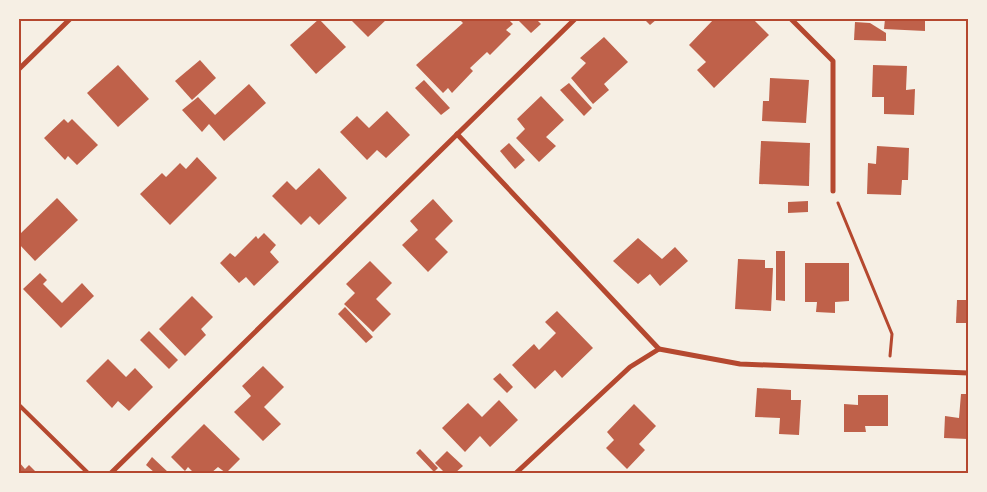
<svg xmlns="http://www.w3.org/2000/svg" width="987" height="492" font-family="'Fira Sans',sans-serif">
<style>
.building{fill:#bf614a}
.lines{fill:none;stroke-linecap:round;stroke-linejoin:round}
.path{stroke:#b5482f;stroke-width:3}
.service{stroke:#b5482f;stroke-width:4}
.minor{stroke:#b5482f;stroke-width:5}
.neatline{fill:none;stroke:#b5482f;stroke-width:2}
</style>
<rect width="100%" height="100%" fill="#f6efe4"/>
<g class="building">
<path d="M319 19 346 47 316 74 290 45Z"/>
<path d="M350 19H387L368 37Z"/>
<path d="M463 19H508L513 24 506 30 511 34 490 55 487 52 470 68 473 71 452 93 448 88 443 93 416 65 463 23 461 21Z"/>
<path d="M517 19H536L541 24 531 33Z"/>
<path d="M644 19H657L650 25Z"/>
<path d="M714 19H753L769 35 714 88 697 70 706 62 689 45Z"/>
<path d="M885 19H925V31L884 29Z"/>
<path d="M855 22 870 23 886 33V41L854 40Z"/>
<path d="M604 37 628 62 604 84 609 90 593 104 571 78 586 63 580 58Z"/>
<path d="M200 60 216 78 192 100 175 81Z"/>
<path d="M118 65 149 99 118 127 87 93Z"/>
<path d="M873 65 907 66 906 90 915 89 914 115 884 114V97H872Z"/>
<path d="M770 78 809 80 806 123 762 121 763 101H769Z"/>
<path d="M424 80 450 108 441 115 415 88Z"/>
<path d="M569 83 592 108 584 116 560 90Z"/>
<path d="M249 84 266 103 224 141 209 124 202 132 182 110 198 97 215 115Z"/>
<path d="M541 96 564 120 546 137 556 146 539 162 516 138 525 129 517 119Z"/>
<path d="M387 111 410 135 386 158 377 150 367 160 340 132 357 116 369 128Z"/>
<path d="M64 119 68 123 72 119 98 145 77 165 68 156 65 160 44 138Z"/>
<path d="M761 141 810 143 809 186 759 184Z"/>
<path d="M509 143 525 160 515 169 500 151Z"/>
<path d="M877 146 909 148 908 180H902L901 195 867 194 868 163 876 164Z"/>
<path d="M197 157 217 178 170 225 140 194 162 173 166 177 180 163 186 169Z"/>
<path d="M319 168 347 198 319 225 310 216 301 225 272 196 287 181 296 190Z"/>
<path d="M57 198 78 220 35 261 19 244V235Z"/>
<path d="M433 199 453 221 435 239 448 252 428 272 402 245 418 230 410 221Z"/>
<path d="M808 201V212L788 213V202Z"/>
<path d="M264 233 276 245 270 252 279 262 254 286 246 277 239 283 220 263 230 253 235 257 256 236 258 239Z"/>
<path d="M638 238 662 259 675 247 688 261 660 286 650 274 638 284 613 261Z"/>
<path d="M776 251H785V301L776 300Z"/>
<path d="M738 259 765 260V268H773L771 311 735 309Z"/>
<path d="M370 261 392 283 376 299 391 314 373 332 344 304 355 293 346 284Z"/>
<path d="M805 263H849V301L835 302V313L816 312 817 302H805Z"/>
<path d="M40 273 47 280 43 284 62 303 82 283 94 296 61 328 23 289Z"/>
<path d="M192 296 213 317 201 329 206 335 185 356 159 329Z"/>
<path d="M957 300H968V323H956Z"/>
<path d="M345 307 373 337 366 343 338 314Z"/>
<path d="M557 311 593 348 562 378 555 370 535 389 512 365 534 344 539 350 556 333 545 322Z"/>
<path d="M149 331 178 360 169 369 140 340Z"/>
<path d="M108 359 126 377 135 368 153 387 129 411 118 401 112 408 86 381Z"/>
<path d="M263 366 284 387 264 407 281 424 263 441 234 412 251 396 242 386Z"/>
<path d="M500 373 513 387 507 393 493 379Z"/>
<path d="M757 388 791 390V400H801L799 435 779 434 780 418 755 417Z"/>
<path d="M961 394H968V439L944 438 945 416 959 418Z"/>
<path d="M858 395H888V426H865L866 432H844V404L858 405Z"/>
<path d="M499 400 518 420 490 447 480 436 465 452 442 428 468 403 482 417Z"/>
<path d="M634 404 656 426 639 444 645 450 627 469 606 448 614 440 607 432Z"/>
<path d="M204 424 240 459 226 473 218 467 211 473H194L188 467 185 471 171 457Z"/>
<path d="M420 449 438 468 434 472 416 453Z"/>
<path d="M447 451 463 466 455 473H445L435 463Z"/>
<path d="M152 457 169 473H155L146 465Z"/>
<path d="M19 462 25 469 29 465 37 473H19Z"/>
</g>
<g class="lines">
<path class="path" d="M838 203 892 334 890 356"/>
<path class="service" d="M19 405 88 473"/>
<g class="minor">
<path d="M791 19 833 61V191"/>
<path d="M19 69 70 19"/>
<path d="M457 134 659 349"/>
<path d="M111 473 575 19"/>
<path d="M516 473 630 367 659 349 740 364 968 373"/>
</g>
</g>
<rect width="987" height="492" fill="none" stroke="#f6efe4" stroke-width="40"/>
<rect x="20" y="20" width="947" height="452" class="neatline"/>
</svg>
